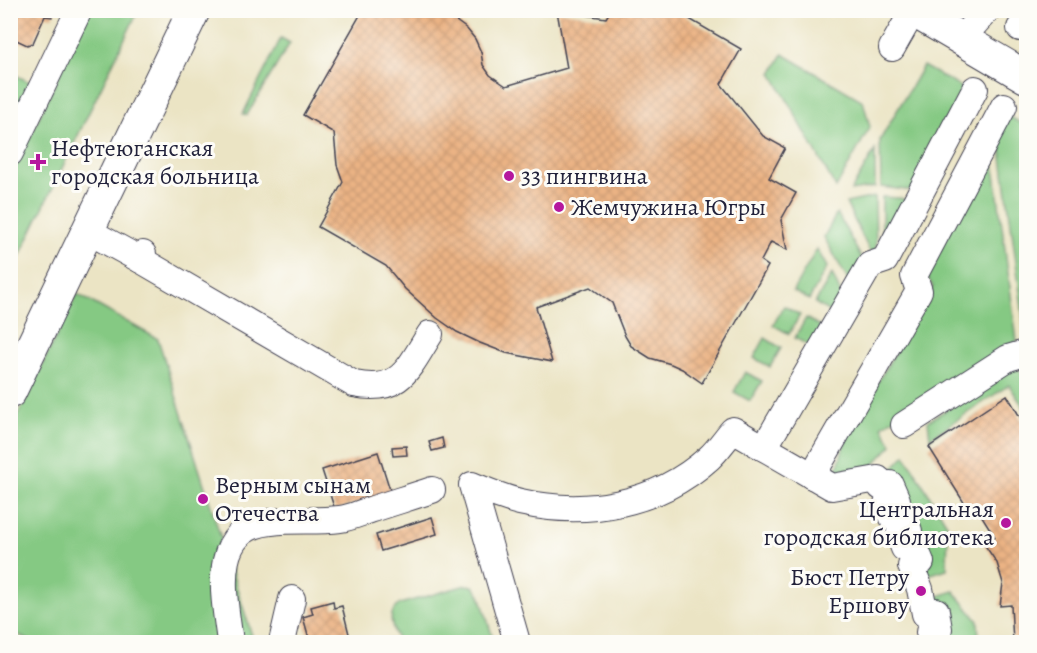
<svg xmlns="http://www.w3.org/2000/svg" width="1037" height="653" font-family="Alegreya,serif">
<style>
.green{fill:#85c983;stroke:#54765f;stroke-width:1.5}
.building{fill:url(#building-cross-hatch)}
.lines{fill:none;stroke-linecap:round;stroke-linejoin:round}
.minor-casing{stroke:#403f50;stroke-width:28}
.major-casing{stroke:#403f50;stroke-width:34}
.minor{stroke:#fff;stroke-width:26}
.major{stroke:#fff;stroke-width:32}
.poi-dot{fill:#b5179e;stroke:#fdfcf7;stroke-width:2}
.labels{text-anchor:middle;stroke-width:6;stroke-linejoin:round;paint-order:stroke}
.poi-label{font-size:24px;fill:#22223b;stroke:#fdfcf7;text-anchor:start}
</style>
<defs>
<pattern id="building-cross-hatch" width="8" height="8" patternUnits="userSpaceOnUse" patternTransform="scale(1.5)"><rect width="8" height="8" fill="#ebb384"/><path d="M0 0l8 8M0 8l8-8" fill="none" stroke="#c99a73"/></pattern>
</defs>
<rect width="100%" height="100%" fill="#fdfcf7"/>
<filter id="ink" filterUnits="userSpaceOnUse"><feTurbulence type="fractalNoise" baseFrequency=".0167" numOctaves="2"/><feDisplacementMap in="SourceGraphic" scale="12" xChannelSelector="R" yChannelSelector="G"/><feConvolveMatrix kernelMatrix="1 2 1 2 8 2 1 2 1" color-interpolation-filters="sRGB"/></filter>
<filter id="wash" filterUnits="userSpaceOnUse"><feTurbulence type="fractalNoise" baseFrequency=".008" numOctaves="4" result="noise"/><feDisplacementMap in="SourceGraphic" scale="24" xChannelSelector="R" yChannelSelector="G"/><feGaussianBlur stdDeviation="1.35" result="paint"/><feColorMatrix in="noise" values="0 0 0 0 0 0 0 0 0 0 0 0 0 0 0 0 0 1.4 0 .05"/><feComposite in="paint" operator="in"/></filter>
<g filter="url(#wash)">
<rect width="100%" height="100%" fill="#ebe4c4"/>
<g class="green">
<path d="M89 11H138L11 274V177Z"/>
<path d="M281 38 290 43 247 115 243 114Z"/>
<path d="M783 54 863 101 870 127 836 188 772 73Z"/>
<path d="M923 66 966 90 914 191 881 187 880 140Z"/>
<path d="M11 73 34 84 11 134Z"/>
<path d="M1005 114 1026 126V338L998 127Z"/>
<path d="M991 142 1017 341 882 426 892 445 857 482 832 487 847 435 933 287 925 273Z"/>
<path d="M875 150V187L851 191Z"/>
<path d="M875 197 876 251 870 252 846 203Z"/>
<path d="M882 197 899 198 909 201 882 250Z"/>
<path d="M837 213 862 259 849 282 824 237Z"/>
<path d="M817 249 827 267 809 300 793 291Z"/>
<path d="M832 274 841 294 831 313 815 303Z"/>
<path d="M77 294 158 339 254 642H32L11 631 10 431Z"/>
<path d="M784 306 800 315 789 334 773 325Z"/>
<path d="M806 318 822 327 811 347 795 338Z"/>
<path d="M765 338 781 348 770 367 754 358Z"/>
<path d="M1015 368 1026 375V411L1009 385 930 438 928 421Z"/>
<path d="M745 372 762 381 750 401 734 392Z"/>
<path d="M905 455 948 526 947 569 916 579 879 483Z"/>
<path d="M466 585 473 586 480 595 494 642H398C393 628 385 614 400 604Z"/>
<path d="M954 591 978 621 979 642H931L922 601Z"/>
</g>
<g id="blocks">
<g class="building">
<path d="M10 10H55L52 17 45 16 33 43 27 45 10 37Z"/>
<path d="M363 10H441L467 29 475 39 481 52 483 65 490 75 506 86 567 68 557 11 606 18 611 10H674L741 49 721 84 763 136 785 148 769 178 796 193 781 220 787 250 771 242 761 261 768 266 702 383 682 369 671 364 650 358 631 346 625 336 612 303 590 287 536 307 552 362 506 353 480 343 457 332 437 318 405 289 386 266 318 227 343 182 337 165 334 133 303 115Z"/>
<path d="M1007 395 1026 427V642H1013L1011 605 1000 606 1003 583 997 563 984 544 995 537 975 505 968 509 929 447Z"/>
<path d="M442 438 444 448 432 451 429 442Z"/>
<path d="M406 446 407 455 393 456 392 447Z"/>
<path d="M378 452 391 493 335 510 322 470Z"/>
<path d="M432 517 437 534 381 551 376 535Z"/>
<path d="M333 601 334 608 342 606 351 642H310L303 617 313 614 311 607Z"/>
</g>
</g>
</g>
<g filter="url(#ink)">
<use href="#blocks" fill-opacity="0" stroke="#403f50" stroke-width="1.5"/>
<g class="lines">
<g class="minor-casing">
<g id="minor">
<path d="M1020 28 1026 21"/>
<path d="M961 39 987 10"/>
<path d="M892 48 913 11"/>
<path d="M10 153 79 10"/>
<path d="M88 231 141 260 143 254"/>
<path d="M141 260 354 384C400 394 408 369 430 334"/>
<path d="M904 425 1008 358 1022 354 1026 356"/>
<path d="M764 448 870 265 885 260 975 89"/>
<path d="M812 476 919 291 914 276 1004 106"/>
<path d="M230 642C225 600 207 528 271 522 294 519 317 522 340 519 350 518 360 513 370 510 391 503 411 497 432 490"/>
<path d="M282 642 292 599"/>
<path d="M517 642 472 485C487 491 503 498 520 502 586 517 657 505 709 458 718 450 725 439 733 430L832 487 878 479 881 487 890 484 897 500 887 504 893 518 902 514 909 531 899 535 904 548 914 545 921 562 911 566 920 589 925 614 936 611 939 629 929 632 931 642"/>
</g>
</g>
<g class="major-casing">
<g id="major">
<path d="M912 10 1026 77"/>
<path d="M10 392 194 10"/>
</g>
</g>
<use href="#minor" class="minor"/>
<use href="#major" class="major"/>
</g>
</g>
<g class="poi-dot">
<path d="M35 153h6v6h6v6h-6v6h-6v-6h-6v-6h6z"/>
<circle cx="509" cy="176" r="6"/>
<circle cx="559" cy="207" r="6"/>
<circle cx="203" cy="499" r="6"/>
<circle cx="1006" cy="523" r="6"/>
<circle cx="921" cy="591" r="6"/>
</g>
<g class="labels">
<g class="poi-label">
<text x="51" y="156">Нефтеюганская<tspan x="51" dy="28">городская больница</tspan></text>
<text x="521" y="184">33 пингвина</text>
<text x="571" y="215">Жемчужина Югры</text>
<text x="215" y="493">Верным сынам<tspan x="215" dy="28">Отечества</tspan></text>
<text x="994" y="517" text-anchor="end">Центральная<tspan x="994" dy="28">городская библиотека</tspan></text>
<text x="909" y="585" text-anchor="end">Бюст Петру<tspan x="909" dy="28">Ершову</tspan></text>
</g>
</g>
<rect width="1037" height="653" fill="none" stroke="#fdfcf7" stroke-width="36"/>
</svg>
